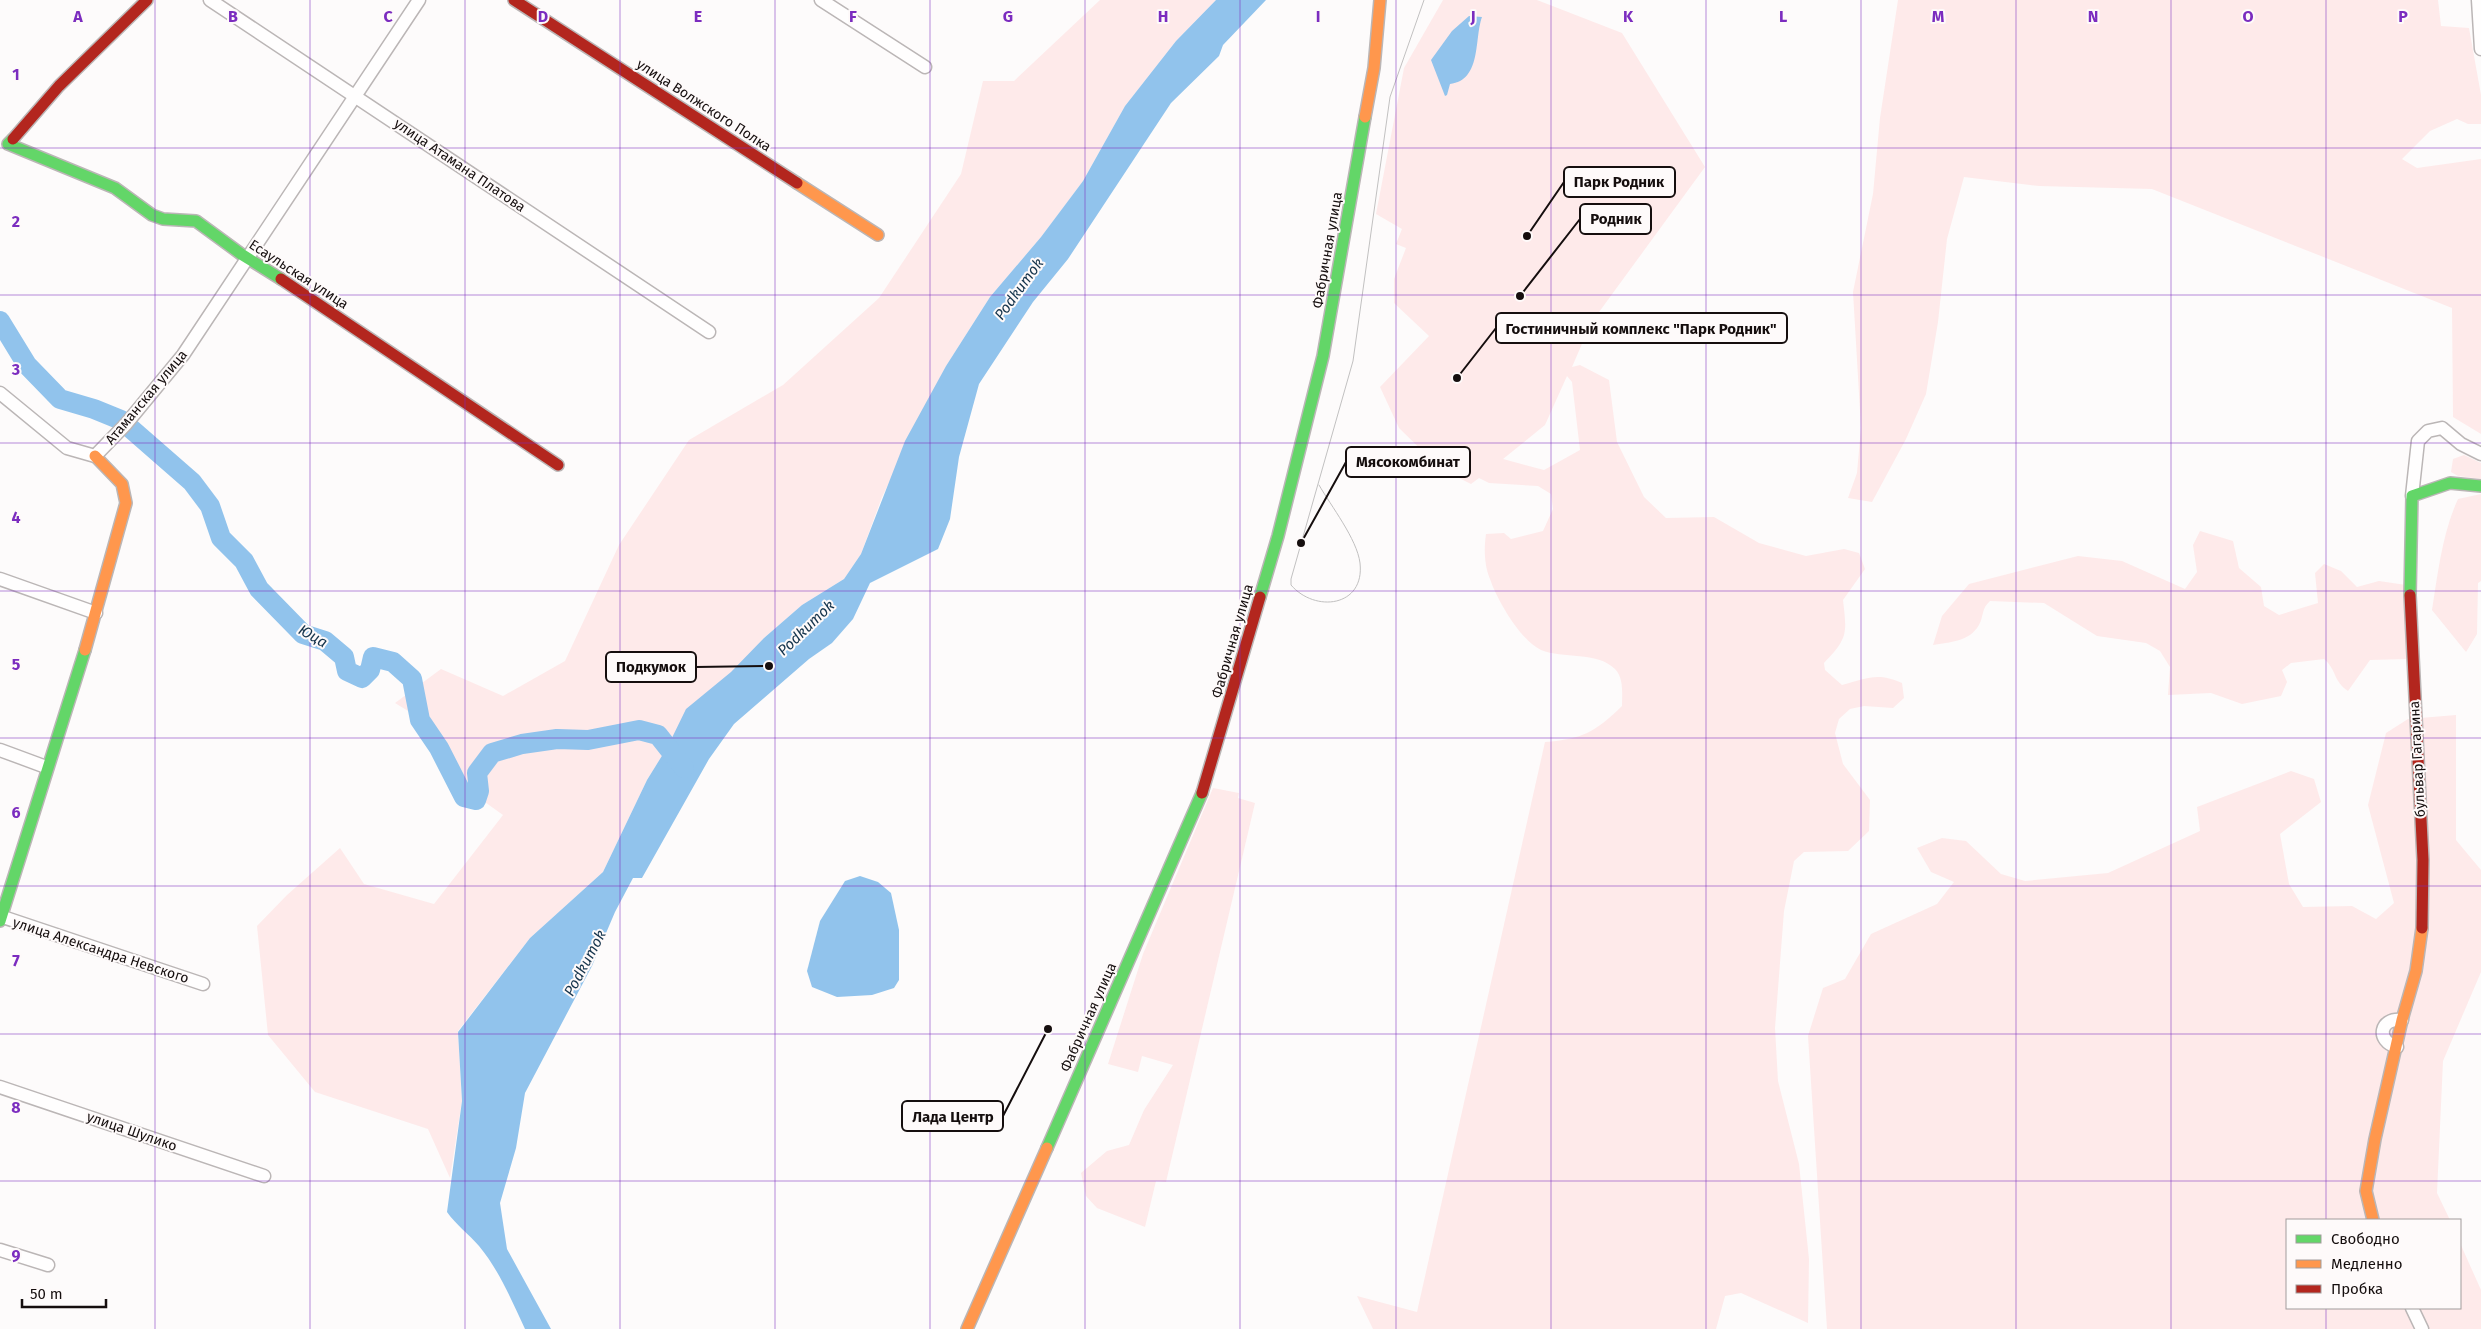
<svg xmlns="http://www.w3.org/2000/svg" width="2481" height="1329" font-family="'Fira Sans',sans-serif">
<style>
.green{fill:#feeaea;fill-rule:evenodd}
.water{fill:#91c3ec}
.lines{fill:none;stroke-linecap:round;stroke-linejoin:round}
.river{stroke:#91c3ec;stroke-width:20}
.street-casing{stroke:#bbb6b6;stroke-width:15}
.fast-casing{stroke:#bbb6b6;stroke-width:14}
.slow-casing{stroke:#bbb6b6;stroke-width:14}
.jam-casing{stroke:#bbb6b6;stroke-width:14}
.street{stroke:#fffefe;stroke-width:12}
.fast{stroke:#63d668;stroke-width:11}
.slow{stroke:#ff974d;stroke-width:11}
.jam{stroke:#b3261e;stroke-width:11}
.tram{stroke:#c1c0c0;stroke-width:1}
.grid{fill:none;stroke:#7b2cbf;stroke-width:1;stroke-opacity:0.55}
.labels{text-anchor:middle;stroke-width:4;stroke-linejoin:round;paint-order:stroke}
.street-label{font-size:14px;fill:#150e0e;stroke:#fefafa}
.water-label{font-size:15px;font-style:italic;fill:#15344c;stroke:#fefafa}
.grid-label{font-size:16px;text-anchor:middle;font-weight:bold;fill:#7b2cbf;stroke:#fefafa;stroke-width:4;stroke-linejoin:round;paint-order:stroke}
.leader{fill:none;stroke:#150e0e;stroke-width:2}
.callout-dot{fill:#150e0e;stroke:#fefafa;stroke-width:2}
.callout{fill:#fefafa;stroke:#150e0e;stroke-width:2}
.callout-label{font-size:15px;text-anchor:middle;font-weight:bold;fill:#150e0e}
</style>
<rect width="100%" height="100%" fill="#fdfbfb"/>
<g class="green">
<path d="M1100 0H1216L1176 41 1125 106 1083 181 1041 237 990 297 946 366 882 497 861 554 844 579 802 605 764 638 668 746 647 780 603 872 530 938 458 1031 462 1101 450 1178 428 1129 315 1092 268 1035 257 926 287 895 340 848 364 884 434 904 503 815 468 790 457 773 439 730 395 703 441 669 503 696 565 661 619 545 689 440 783 385 879 298 961 174 983 81H1014Z"/>
<path d="M1443 0H1537L1622 33 1705 167 1591 323 1572 367 1580 365 1609 380 1617 442 1644 497 1666 518 1714 517 1759 543 1806 556 1844 549 1859 553 1865 569 1843 600C1847 634 1848 638 1824 663L1825 670 1842 685C1867 678 1878 672 1902 683L1904 698 1893 708 1864 706 1850 709 1839 719 1835 733 1843 764 1870 800 1869 831 1848 851 1804 852 1794 861 1784 911 1775 1028 1778 1081 1799 1164 1809 1259 1808 1323 1741 1293 1725 1296 1716 1329H1373L1357 1296 1417 1312 1545 742C1583 739 1595 732 1622 706 1622 694 1624 678 1615 669 1597 651 1563 659 1541 650 1521 641 1497 600 1490 579 1484 565 1484 548 1486 534L1504 533 1511 539 1543 531 1553 509 1551 494 1538 486 1489 483 1479 478 1471 484 1441 469 1399 428 1380 387 1429 336 1394 303V279L1406 248 1396 244 1402 229 1376 214 1404 68ZM1567 376 1572 382 1580 450 1544 470 1503 459 1545 425Z"/>
<path d="M1898 0H2438L2441 26 2469 28 2481 95V124H2468L2457 119 2430 131 2402 159 2417 168 2481 159V434L2453 417 2452 308 2152 189 2039 186 1964 177 1947 239 1938 322 1926 394 1906 439 1872 502 1848 498 1857 473 1861 428 1853 292 1873 194 1880 118Z"/>
<path d="M2464 455 2481 463V479L2458 476 2451 472 2453 459Z"/>
<path d="M2481 494V581L2478 583 2477 634 2466 652 2432 610C2438 573 2442 534 2458 499Z"/>
<path d="M2200 531 2233 541 2239 568 2261 587 2264 606 2279 615 2318 603 2315 573 2324 564 2341 571 2357 587 2379 581 2406 585V659L2370 660 2348 691C2333 681 2337 670 2324 659L2291 663 2282 670 2287 682 2281 696 2242 704 2211 693 2168 695 2170 667 2160 651 2146 643 2097 636 2044 603 1990 601C1981 609 1984 616 1979 625 1969 642 1950 642 1933 645L1942 616 1969 584 2078 556 2122 561 2185 589 2197 572 2193 545Z"/>
<path d="M2456 715V840L2481 870V972L2443 1061 2437 1193 2450 1220H2287V1308H2460V1243L2481 1290V1329H1827L1808 1036 1823 988 1845 979 1871 934 1937 904 1954 882 1931 872 1917 848 1942 838 1966 841 2001 874 2025 881 2108 873 2200 831 2197 807 2291 771 2314 779 2321 802 2280 834 2289 884 2303 907 2352 906 2376 919 2394 903 2368 805 2386 733 2408 719Z"/>
<path d="M1213 788 1239 793 1238 798 1255 803 1166 1182 1156 1181 1145 1227 1097 1208 1086 1196 1081 1173 1107 1151 1129 1145 1144 1110 1173 1065 1142 1056 1138 1072 1108 1064 1143 954Z"/>
</g>
<g class="water">
<path d="M1216 0H1266L1223 45 1219 56 1171 103 1068 259 1033 302 979 384 959 457 950 519 938 549 870 583 853 619 832 643 809 659 734 724 709 759 642 878H633L615 912 592 966 525 1093 516 1148 500 1203 507 1249 551 1329H525C512 1301 499 1270 479 1246 469 1234 456 1225 447 1212L462 1101 458 1032 530 938 603 872 647 780 668 746 686 709 731 672 764 638 802 605 844 579 861 554 905 441 946 366 990 297 1041 237 1083 181 1125 106 1176 41Z"/>
<path d="M1469 16 1482 17C1474 39 1482 80 1450 84L1447 95 1445 96 1431 60 1452 31Z"/>
<path d="M860 876 878 882 891 893 899 930V980L894 988 872 995 837 997 812 987 807 971 820 921 845 881Z"/>
</g>
<g class="lines">
<path class="river" d="M0 321 27 365 60 399 94 409 121 420 192 482 210 506 221 538 244 561 259 589 303 634 325 641 344 657 347 671 362 678 370 670 373 657 393 662 412 679 420 720 439 748 464 797 476 800 479 791 477 773 492 753 522 744 557 739 588 740 639 730 658 735 684 768"/>
<g class="street-casing">
<g id="street">
<path d="M210 0 709 332"/>
<path d="M821 0 925 67"/>
<path d="M2478 0 2481 49"/>
<path d="M0 393 67 448 95 456 126 424 183 355 419 0"/>
<path d="M2412 496 2418 441 2428 431 2442 428 2461 444 2481 454"/>
<path d="M0 579 96 613"/>
<path d="M0 750 46 767"/>
<path d="M0 916 203 984"/>
<path d="M2397 1047C2375 1041 2380 1017 2402 1020"/>
<path d="M0 1087 264 1176"/>
<path d="M0 1250 48 1265"/>
<path d="M2412 1308 2422 1329"/>
</g>
</g>
<g class="fast-casing">
<g id="fast">
<path d="M13 139 8 144 115 188 152 215 163 219 196 221 241 254 281 279"/>
<path d="M2410 595 2412 496 2450 483 2481 486"/>
<path d="M1260 597 1278 536 1323 356 1365 117"/>
<path d="M0 921 85 650"/>
<path d="M1047 1148 1202 793"/>
</g>
</g>
<g class="slow-casing">
<g id="slow">
<path d="M1365 117 1374 68 1380 0"/>
<path d="M797 183 878 235"/>
<path d="M85 650 126 503 122 484 95 456"/>
<path d="M2373 1220 2366 1191 2375 1139 2402 1020 2416 971 2422 928"/>
<path d="M967 1329 1047 1148"/>
</g>
</g>
<g class="jam-casing">
<g id="jam">
<path d="M514 0 797 183"/>
<path d="M13 139 59 86 147 0"/>
<path d="M281 279 558 465"/>
<path d="M2410 595 2423 860 2422 928"/>
<path d="M1202 793 1260 597"/>
</g>
</g>
<use href="#street" class="street"/>
<use href="#fast" class="fast"/>
<use href="#slow" class="slow"/>
<use href="#jam" class="jam"/>
<path class="tram" d="M1319 485C1331 506 1357 539 1360 563 1365 607 1315 613 1291 585V579L1353 361 1390 97 1424 0"/>
</g>
<path class="grid" d="M155 0V1329M310 0V1329M465 0V1329M620 0V1329M775 0V1329M930 0V1329M1085 0V1329M1240 0V1329M1396 0V1329M1551 0V1329M1706 0V1329M1861 0V1329M2016 0V1329M2171 0V1329M2326 0V1220M0 148H2481M0 295H2481M0 443H2481M0 591H2481M0 738H2481M0 886H2481M0 1034H2481M0 1181H2481M2326 1308V1329"/>
<g class="labels">
<g class="street-label">
<text transform="translate(704 105) rotate(33)" y="5">улица Волжского Полка</text>
<text transform="translate(460 165) rotate(34)" y="5">улица Атамана Платова</text>
<text transform="translate(1327 250) rotate(-80)" y="5">Фабричная улица</text>
<text transform="translate(299 274) rotate(33)" y="5">Есаульская улица</text>
<text transform="translate(146 397) rotate(-50)" y="5">Атаманская улица</text>
<text transform="translate(1232 641) rotate(-74)" y="5">Фабричная улица</text>
<text transform="translate(2417 759) rotate(-93)" y="5">бульвар Гагарина</text>
<text transform="translate(101 950) rotate(18)" y="5">улица Александра Невского</text>
<text transform="translate(1088 1017) rotate(-66)" y="5">Фабричная улица</text>
<text transform="translate(132 1131) rotate(19)" y="5">улица Шулико</text>
</g>
<g class="water-label">
<text transform="translate(1019 289) rotate(-54)" y="5">Podkumok</text>
<text transform="translate(806 628) rotate(-44)" y="5">Podkumok</text>
<text transform="translate(313 636) rotate(30)" y="5">Юца</text>
<text transform="translate(585 963) rotate(-62)" y="5">Podkumok</text>
</g>
</g>
<g class="grid-label">
<text x="78" y="22">A</text>
<text x="233" y="22">B</text>
<text x="388" y="22">C</text>
<text x="543" y="22">D</text>
<text x="698" y="22">E</text>
<text x="853" y="22">F</text>
<text x="1008" y="22">G</text>
<text x="1163" y="22">H</text>
<text x="1318" y="22">I</text>
<text x="1473" y="22">J</text>
<text x="1628" y="22">K</text>
<text x="1783" y="22">L</text>
<text x="1938" y="22">M</text>
<text x="2093" y="22">N</text>
<text x="2248" y="22">O</text>
<text x="2403" y="22">P</text>
<text x="16" y="80">1</text>
<text x="16" y="227">2</text>
<text x="16" y="375">3</text>
<text x="16" y="523">4</text>
<text x="16" y="670">5</text>
<text x="16" y="818">6</text>
<text x="16" y="966">7</text>
<text x="16" y="1113">8</text>
<text x="16" y="1261">9</text>
</g>
<path class="leader" d="M1527 236L1564 182M1520 296L1580 219M1457 378L1496 328M1301 543L1346 462M769 666L696 667M1048 1029L1003 1116"/>
<g class="callout-dot">
<circle cx="1527" cy="236" r="5"/>
<circle cx="1520" cy="296" r="5"/>
<circle cx="1457" cy="378" r="5"/>
<circle cx="1301" cy="543" r="5"/>
<circle cx="769" cy="666" r="5"/>
<circle cx="1048" cy="1029" r="5"/>
</g>
<g class="callout">
<rect x="1564" y="167" width="111" height="30" rx="5"/>
<rect x="1580" y="204" width="71" height="30" rx="5"/>
<rect x="1496" y="313" width="291" height="30" rx="5"/>
<rect x="1346" y="447" width="124" height="30" rx="5"/>
<rect x="606" y="652" width="90" height="30" rx="5"/>
<rect x="902" y="1101" width="101" height="30" rx="5"/>
</g>
<g class="callout-label">
<text x="1619" y="187">Парк Родник</text>
<text x="1616" y="224">Родник</text>
<text x="1641" y="334">Гостиничный комплекс "Парк Родник"</text>
<text x="1408" y="467">Мясокомбинат</text>
<text x="651" y="672">Подкумок</text>
<text x="953" y="1122">Лада Центр</text>
</g>
<rect x="2286" y="1219" width="175" height="90" fill="#fefafa" stroke="#a19c9c"/>
<rect x="2296" y="1235" width="25" height="8" fill="#63d668" stroke="#a19c9c"/>
<text x="2331" y="1244" font-size="15" fill="#150e0e">Свободно</text>
<rect x="2296" y="1260" width="25" height="8" fill="#ff974d" stroke="#a19c9c"/>
<text x="2331" y="1269" font-size="15" fill="#150e0e">Медленно</text>
<rect x="2296" y="1285" width="25" height="8" fill="#b3261e" stroke="#a19c9c"/>
<text x="2331" y="1294" font-size="15" fill="#150e0e">Пробка</text>
<path d="M22 1299v8h84v-8" fill="none" stroke="#150e0e" stroke-width="2.5"/>
<text x="30" y="1299" font-size="15" fill="#150e0e" stroke="#fefafa" stroke-width="4" paint-order="stroke">50 m</text>
</svg>
